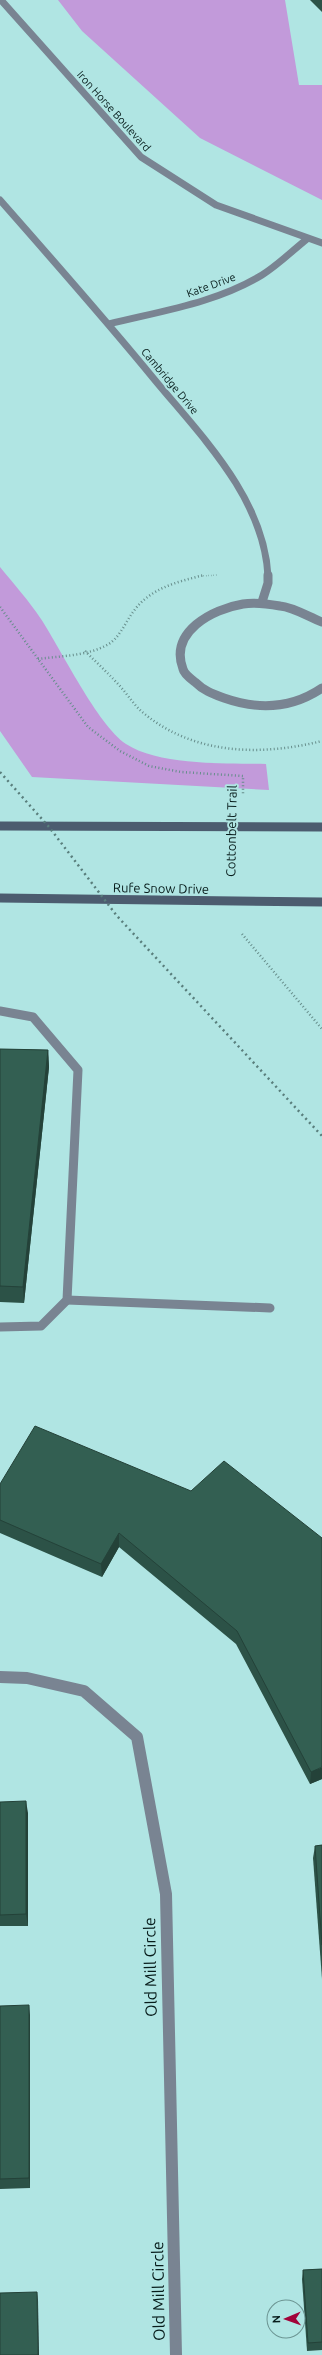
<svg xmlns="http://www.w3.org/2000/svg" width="322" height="2355" font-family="Ubuntu,sans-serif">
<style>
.green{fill:#c29ada}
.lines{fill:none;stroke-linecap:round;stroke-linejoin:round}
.path-far1{stroke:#668d8b;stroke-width:1.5;stroke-dasharray:0.5 2;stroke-linecap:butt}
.path{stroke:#668d8b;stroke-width:2.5;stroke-dasharray:1 2.5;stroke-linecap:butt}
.service{stroke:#798492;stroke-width:9}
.minor-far2{stroke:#798492;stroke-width:7}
.minor-far1{stroke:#798492;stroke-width:9}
.minor{stroke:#798492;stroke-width:12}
.tertiary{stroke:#798492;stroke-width:7}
.secondary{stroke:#4c5c6f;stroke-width:9}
.rail{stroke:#597e7c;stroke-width:2.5;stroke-dasharray:2 3.5;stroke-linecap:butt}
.wall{fill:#2c5247}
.shaded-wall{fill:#244239}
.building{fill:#335f52;stroke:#244239}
.labels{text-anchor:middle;stroke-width:4;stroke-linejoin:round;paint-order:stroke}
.far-street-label{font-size:11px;fill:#071c1b;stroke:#b0e5e3}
.street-label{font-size:13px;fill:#071c1b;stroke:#b0e5e3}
.near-street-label{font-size:16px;fill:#071c1b;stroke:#b0e5e3}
</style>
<rect width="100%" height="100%" fill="#b0e5e3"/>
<g class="green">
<path d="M58 0H285L299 85H322V200L200 138 82 31Z"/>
<path d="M0 567C14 584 29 601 41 619 62 651 97 724 126 744 160 766 226 763 266 764L269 790 32 777 0 731Z"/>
</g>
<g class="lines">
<path class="path-far1" d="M201 576 218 575"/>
<g class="path">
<path d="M0 607 88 727 120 751 149 766 181 772 243 776V794"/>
<path d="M85 651C96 662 108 673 119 685 128 695 135 707 146 715 196 755 262 756 322 741"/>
<path d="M38 659C60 656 87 656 107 645 119 639 125 623 133 612 150 588 177 582 204 575"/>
<path d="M242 934 322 1029"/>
</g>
<g class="service">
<path d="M0 1011 33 1017 78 1070 67 1300 41 1326 0 1327"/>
<path d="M67 1300 270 1308"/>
</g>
<g class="minor-far2">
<path d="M0 200C52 259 104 318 154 379 201 436 264 498 268 576"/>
<path d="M109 324C161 311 216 303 262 275 278 265 292 251 307 239"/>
</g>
<g class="minor-far1">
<path d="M262 602 268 583V575"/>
<path d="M322 622C309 617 293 607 280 606 269 604 254 602 243 604 212 609 169 632 183 669 184 674 191 679 195 682 204 691 213 694 224 698 258 710 291 709 322 688"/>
</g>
<path class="minor" d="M0 1677 27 1678 84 1691 137 1737 166 1894 176 2355"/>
<path class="tertiary" d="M1 0 141 157 216 205 322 243"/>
<g class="secondary">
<path d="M0 826 322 827"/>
<path d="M0 898 322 902"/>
</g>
<path class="rail" d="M0 772 49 827 117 916 322 1136"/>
</g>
<g class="wall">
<path d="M310 0H322V12Z"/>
<path d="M0 1049 48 1050 49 1067 24 1303 0 1302Z"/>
<path d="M0 1484 191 1491 322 1779 310 1784 236 1644 119 1547 102 1577 0 1533Z"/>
<path d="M0 1802 28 1813V1926H0Z"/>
<path d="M322 1845V1979L313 1858 315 1846Z"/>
<path d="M0 2006 30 2015V2188L0 2189Z"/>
<path d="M322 2269V2350L307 2351 302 2279 303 2270Z"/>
</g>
<g class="shaded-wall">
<path d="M48 1050 49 1067 24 1303 23 1287Z"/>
<path d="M119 1533V1547L102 1577 101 1564Z"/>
<path d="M322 1767V1779L310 1784 311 1772Z"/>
<path d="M26 1801 28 1813V1926L26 1914Z"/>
<path d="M29 2005 30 2015V2188L29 2178Z"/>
<path d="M37 2292 38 2300 39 2355H38Z"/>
</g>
<g class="building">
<path d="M0 1049 48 1050 23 1287 0 1286Z"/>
<path d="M35 1426 191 1491 224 1461 322 1538V1767L311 1772 237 1631 119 1533 101 1564 0 1520V1484Z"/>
<path d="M26 1801V1914L0 1915V1802Z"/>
<path d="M322 1845V1945L315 1846Z"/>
<path d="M29 2005V2178L0 2179V2006Z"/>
<path d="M322 2269V2342L308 2343 303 2270Z"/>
<path d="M37 2292 38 2355H0V2293Z"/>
</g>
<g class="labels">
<g class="far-street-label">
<text transform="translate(114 111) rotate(48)" y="4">Iron Horse Boulevard</text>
<text transform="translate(211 285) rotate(-20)" y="4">Kate Drive</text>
<text transform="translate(170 381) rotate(50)" y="4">Cambridge Drive</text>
</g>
<g class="street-label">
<text transform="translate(231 831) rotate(-89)" y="5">Cottonbelt Trail</text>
<text transform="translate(161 888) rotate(1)" y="5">Rufe Snow Drive</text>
</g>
<g class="near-street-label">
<text transform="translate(150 1967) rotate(-91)" y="6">Old Mill Circle</text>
<text transform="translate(158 2291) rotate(-91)" y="6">Old Mill Circle</text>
</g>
</g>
<g transform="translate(286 2319) rotate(268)"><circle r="19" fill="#b0e5e3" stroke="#6c9593"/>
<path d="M0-3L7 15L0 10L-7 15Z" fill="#a20339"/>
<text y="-6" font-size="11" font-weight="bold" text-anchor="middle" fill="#071c1b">N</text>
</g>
</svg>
